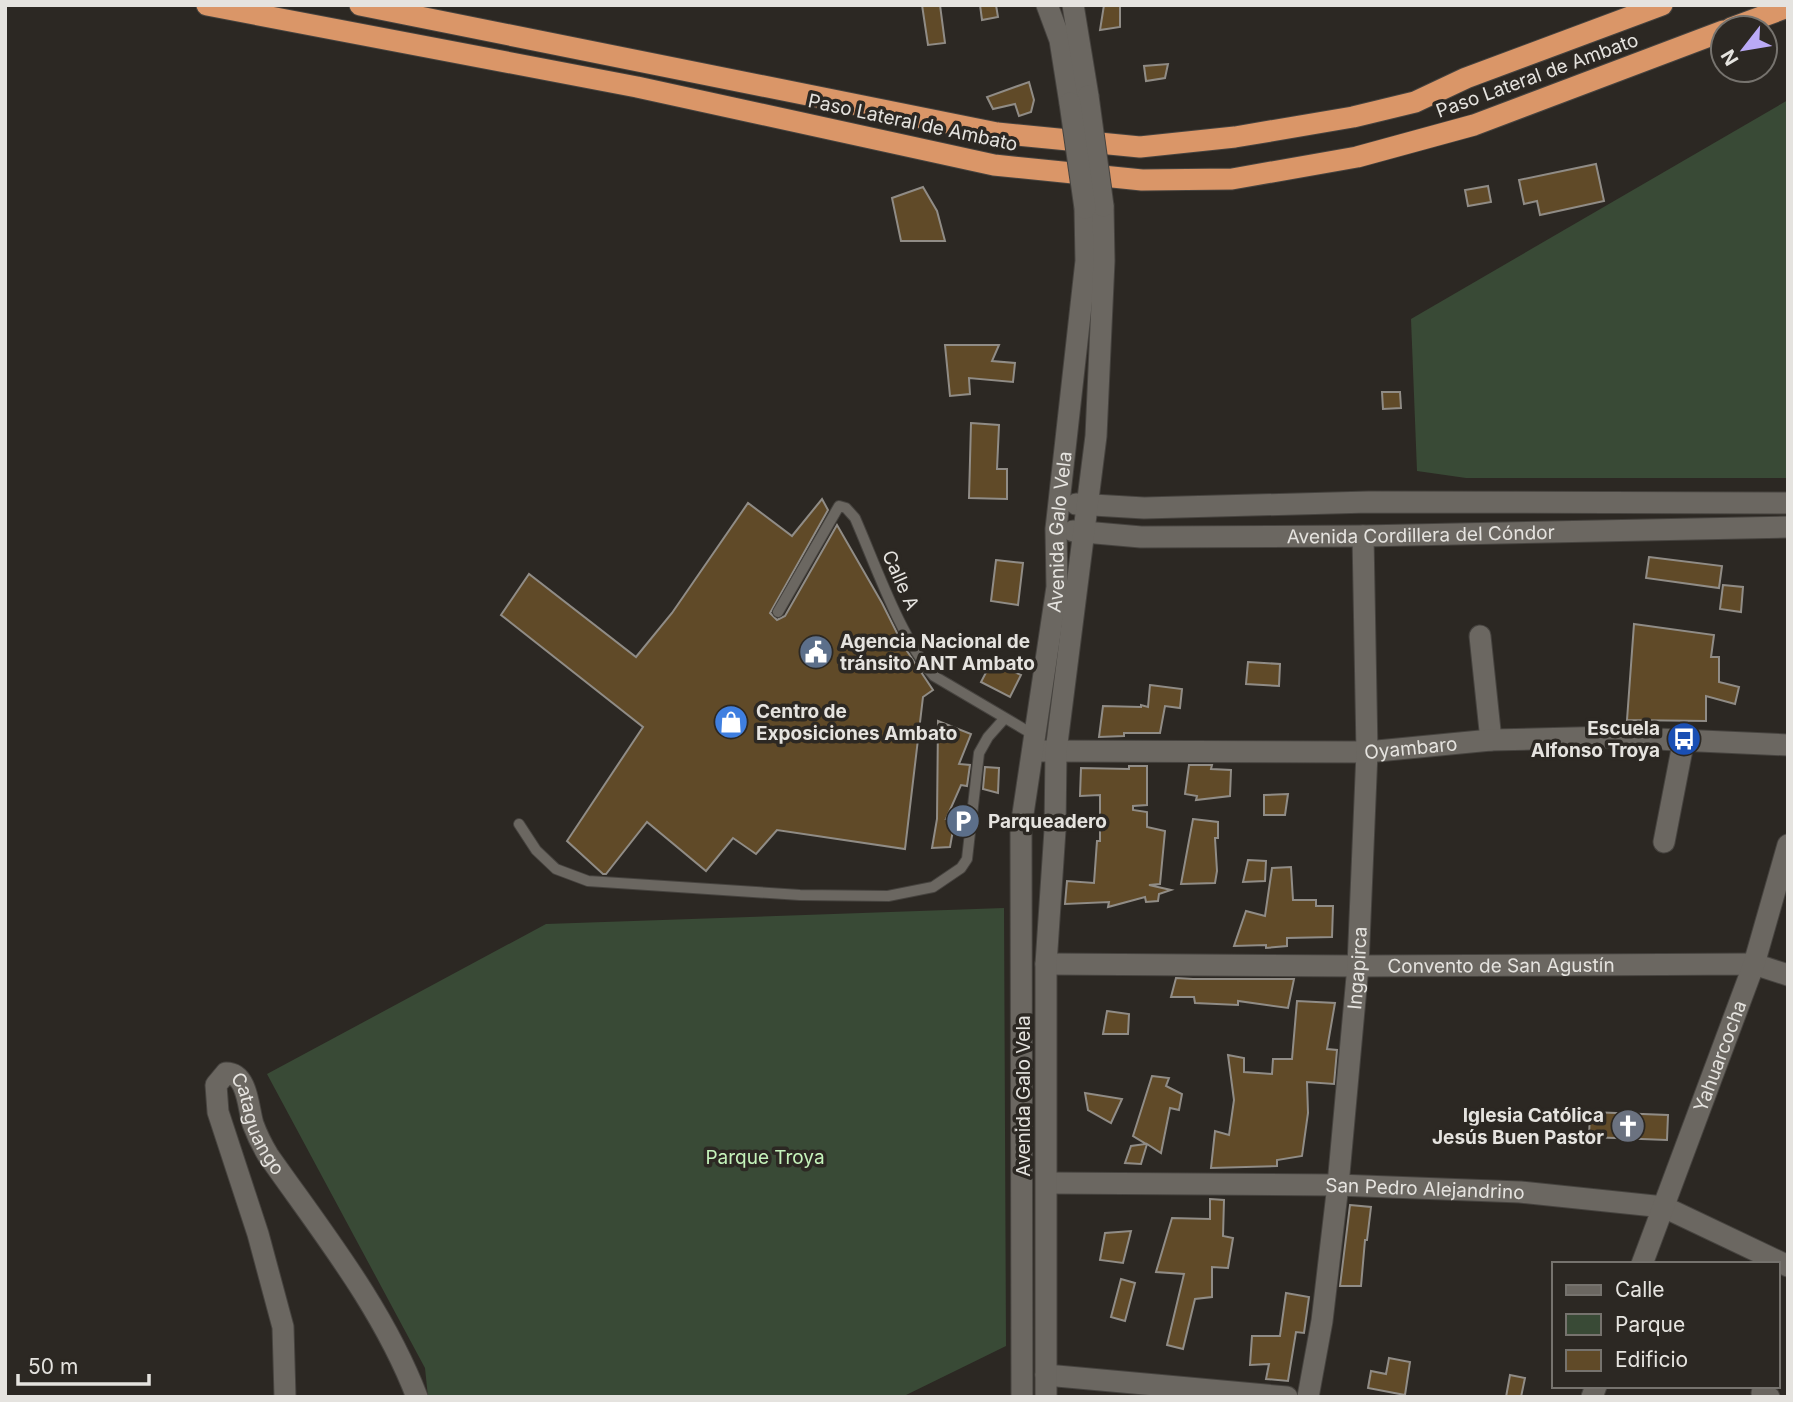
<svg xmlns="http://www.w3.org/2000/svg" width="1793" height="1402" font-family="Inter,sans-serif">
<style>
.green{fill:#394a36}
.building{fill:#604a28;stroke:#908c86;stroke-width:2}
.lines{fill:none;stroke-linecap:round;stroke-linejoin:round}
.lane-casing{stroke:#46433f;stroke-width:12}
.street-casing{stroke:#46433f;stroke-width:23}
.secondary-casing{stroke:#46433f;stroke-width:23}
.highway-casing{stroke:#46433f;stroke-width:23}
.lane{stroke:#6b6761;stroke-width:10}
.street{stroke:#6b6761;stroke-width:21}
.secondary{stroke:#6b6761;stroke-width:21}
.highway{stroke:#da9668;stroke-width:21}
.secondary-bridge-casing{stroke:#46433f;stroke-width:23;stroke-linecap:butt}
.secondary-bridge{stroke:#6b6761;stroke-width:21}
.labels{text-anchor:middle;stroke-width:7;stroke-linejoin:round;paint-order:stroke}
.street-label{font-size:19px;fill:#e5e3df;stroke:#2c2823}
.poi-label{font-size:19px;font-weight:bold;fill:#e5e3df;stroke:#2c2823;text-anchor:start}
.park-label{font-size:19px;fill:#c5f3bb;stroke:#2c2823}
</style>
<rect width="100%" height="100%" fill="#2c2823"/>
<g class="green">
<path d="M1788 100V478H1466L1417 471 1411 319Z"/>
<path d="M1004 908 1006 1346 902 1397H428L425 1368 267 1074 546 924Z"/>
</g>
<g class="building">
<path d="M922 5H940L945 43 928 45Z"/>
<path d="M980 5H996L998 17 982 20Z"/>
<path d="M1104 5H1120V27L1100 30Z"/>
<path d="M1168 64 1165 78 1146 81 1144 66Z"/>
<path d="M1029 82 1034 100 1031 112 1019 116 1015 104 993 109 987 97Z"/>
<path d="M1596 164 1604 201 1540 215 1537 201 1524 204 1519 180Z"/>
<path d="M1488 186 1491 202 1468 206 1465 190Z"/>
<path d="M923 187 937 211 945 241H901L892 198Z"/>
<path d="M945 345H999L992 361 1015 363 1013 382 969 378 970 394 950 396Z"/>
<path d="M1382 392H1400L1401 408 1383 409Z"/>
<path d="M971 423 999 425 997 469H1007V499L969 498Z"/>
<path d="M822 499 828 510 770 613 777 620 785 616 837 525 882 603 903 645 933 690 923 697 905 849 777 830 756 854 733 838 706 871 647 822 606 874H603L567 841 643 727 501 615 529 574 636 657 672 613 748 503 792 536Z"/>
<path d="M1649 557 1722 566 1719 588 1646 578Z"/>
<path d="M996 560 1023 563 1018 605 991 601Z"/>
<path d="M1723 585 1743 587 1741 612 1720 609Z"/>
<path d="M1634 624 1714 635 1711 657H1719V682L1739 687 1735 704 1706 696V721L1627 720Z"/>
<path d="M992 661 1021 675 1010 697 981 682Z"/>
<path d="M1248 662 1280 664 1279 686 1246 684Z"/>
<path d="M1150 685 1182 689 1180 708 1165 706 1160 733H1124V736L1099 737 1103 706 1141 707V705L1148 707Z"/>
<path d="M938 721 971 734 959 764 970 765 967 786 961 785 946 819H955L950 847 932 848 937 819Z"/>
<path d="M1189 765H1212L1211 769 1231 770 1230 796 1196 800 1197 796 1185 794Z"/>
<path d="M1129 766H1147V805L1133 806V810L1147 812V827L1165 831 1160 884 1149 885 1171 890 1159 894 1158 901 1146 902 1145 897 1108 907 1109 902 1065 904 1067 881 1094 883 1097 841H1100V795L1080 796 1081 768 1129 769Z"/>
<path d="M985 767 999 768 998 793 983 789Z"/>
<path d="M1288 794 1285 815H1264V795Z"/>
<path d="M1193 819 1218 822V838H1215L1217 871 1215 883 1181 884Z"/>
<path d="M1248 860 1266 861 1265 881 1243 882Z"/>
<path d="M1291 867 1293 900H1316V906H1333L1332 937 1287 938V946L1266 948V945L1234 946 1246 911 1265 916 1272 868Z"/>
<path d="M1176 978 1193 979H1294L1288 1008 1238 1001V1005L1195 1003 1194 997H1171Z"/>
<path d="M1297 1001 1335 1003 1327 1049 1337 1050 1334 1084 1307 1082 1308 1113 1302 1156 1277 1160V1166L1211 1168 1215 1131 1229 1135 1234 1100 1228 1055 1244 1058V1072L1272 1074 1273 1059H1292Z"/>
<path d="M1107 1011 1129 1014 1128 1034H1103Z"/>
<path d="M1152 1076 1169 1078 1166 1086 1182 1094 1179 1110 1170 1108 1161 1153 1147 1144 1141 1164 1125 1163 1131 1146 1146 1144 1133 1136Z"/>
<path d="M1085 1093 1122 1099 1111 1123 1088 1110Z"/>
<path d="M1590 1112 1668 1115 1667 1140 1589 1137Z"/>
<path d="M1210 1199 1224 1200 1223 1236 1233 1238 1228 1268 1212 1267V1297L1195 1299 1183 1349 1167 1345 1184 1274 1156 1272 1172 1218 1210 1219Z"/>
<path d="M1350 1205 1371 1207 1367 1240H1365L1361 1286H1340Z"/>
<path d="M1131 1231 1123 1263 1100 1260 1105 1233Z"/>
<path d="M1121 1279 1135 1283 1125 1321 1111 1317Z"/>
<path d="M1286 1293 1309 1297 1304 1333 1296 1332 1288 1381 1266 1379 1269 1364 1250 1365 1252 1336H1280Z"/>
<path d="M1389 1358 1410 1362 1405 1395 1368 1388 1371 1371 1386 1374Z"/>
<path d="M1510 1375 1525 1378 1521 1397H1506Z"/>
</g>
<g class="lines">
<g class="lane-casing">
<g id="lane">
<path d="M778 612 839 506 846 508 855 518C876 566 900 637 934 676L1034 735"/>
<path d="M519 824 536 850 556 869 588 881 800 895 888 896 933 887 961 868 967 859 979 753 988 737 1004 719"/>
</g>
</g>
<g class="street-casing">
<g id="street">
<path d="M1480 636 1491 740"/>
<path id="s1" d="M1033 751 1367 752 1491 740 1613 737 1788 745"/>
<path d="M1664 842 1684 739"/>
<path id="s2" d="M1046 964 1358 966 1754 964 1788 975"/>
<path id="s3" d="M1047 1183 1338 1185 1520 1192 1664 1207 1788 1266"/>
<path id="s4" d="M1642 1264 1754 964 1788 845"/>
<path d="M1046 1375 1287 1397"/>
<path d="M1762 1393 1769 1397"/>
<path id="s5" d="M1308 1397 1322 1321 1338 1185 1358 966 1367 752 1363 536"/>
<path d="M1592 1397 1596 1386"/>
</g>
</g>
<g class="secondary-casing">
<g id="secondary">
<path d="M1047 5 1060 40 1070 103"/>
<path d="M1073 5 1088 96"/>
<path d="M1076 504 1144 508 1369 502 1788 503"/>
<path id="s6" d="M1073 531 1141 537 1363 536 1788 527"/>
<path id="s7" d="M285 1397 283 1327 258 1234 218 1112 216 1085 226 1073C248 1073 248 1108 253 1124 257 1135 262 1145 268 1155 322 1232 383 1308 417 1397"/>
<path id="s8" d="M1022 1397 1021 827 1057 587 1056 529 1086 261 1085 208"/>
<path d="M1046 1397V964L1055 830 1056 751 1096 436 1104 261 1103 206"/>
</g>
</g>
<g class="highway-casing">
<g id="highway">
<path d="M207 5 637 87 994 165 1142 180 1232 179 1357 157 1474 125 1723 31"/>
<path d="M360 5 997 133 1140 147 1235 137 1353 117 1415 102 1466 78 1662 5"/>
<path d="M1731 28 1788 7"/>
</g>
</g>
<use href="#lane" class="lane"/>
<use href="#street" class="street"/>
<use href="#secondary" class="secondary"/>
<use href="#highway" class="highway"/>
<g class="secondary-bridge-casing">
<g id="secondary-bridge">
<path d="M1088 96 1103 206"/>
<path d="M1070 103 1085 208"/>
</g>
</g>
<use href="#secondary-bridge" class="secondary-bridge"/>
</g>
<defs>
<g id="civic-disc" transform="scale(1.75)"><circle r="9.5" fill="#5c6f8a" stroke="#2c2823"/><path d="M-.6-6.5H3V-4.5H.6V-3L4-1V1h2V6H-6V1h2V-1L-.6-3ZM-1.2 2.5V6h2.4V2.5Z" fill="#fff"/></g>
<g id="shop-disc" transform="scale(1.75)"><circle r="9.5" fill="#3f7fe0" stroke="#2c2823"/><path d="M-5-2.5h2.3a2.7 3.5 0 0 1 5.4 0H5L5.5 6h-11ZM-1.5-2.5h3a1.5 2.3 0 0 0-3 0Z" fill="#fff"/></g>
<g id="bus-disc" transform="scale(1.75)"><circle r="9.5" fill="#1a4fb4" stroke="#2c2823"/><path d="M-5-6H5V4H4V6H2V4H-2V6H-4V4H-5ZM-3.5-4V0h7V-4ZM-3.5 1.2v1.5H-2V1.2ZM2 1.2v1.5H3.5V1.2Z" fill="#fff"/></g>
<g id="parking-disc" transform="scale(1.75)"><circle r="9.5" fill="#5c6f8a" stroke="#2c2823"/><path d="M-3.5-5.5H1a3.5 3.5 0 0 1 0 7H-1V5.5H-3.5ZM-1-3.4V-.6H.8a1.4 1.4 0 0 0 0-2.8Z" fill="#fff"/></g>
<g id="church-disc" transform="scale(1.75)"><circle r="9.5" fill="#6b7280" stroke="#2c2823"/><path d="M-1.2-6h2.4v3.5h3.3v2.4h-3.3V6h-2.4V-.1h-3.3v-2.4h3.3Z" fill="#fff"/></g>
</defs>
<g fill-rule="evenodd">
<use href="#civic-disc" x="816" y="652"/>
<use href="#shop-disc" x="731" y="722"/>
<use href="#bus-disc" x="1684" y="739"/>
<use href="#parking-disc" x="963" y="821"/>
<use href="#church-disc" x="1628" y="1126"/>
</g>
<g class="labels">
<g class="street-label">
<text transform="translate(1537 75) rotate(-20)" y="7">Paso Lateral de Ambato</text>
<text transform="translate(913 122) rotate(12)" y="7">Paso Lateral de Ambato</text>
<text dy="7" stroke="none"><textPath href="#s8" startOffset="868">Avenida Galo Vela</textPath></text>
<text dy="7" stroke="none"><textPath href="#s6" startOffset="348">Avenida Cordillera del Cóndor</textPath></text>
<text transform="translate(901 580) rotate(66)" y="7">Calle A</text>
<text dy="7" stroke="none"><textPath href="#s1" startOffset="378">Oyambaro</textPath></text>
<text dy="7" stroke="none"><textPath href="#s2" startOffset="455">Convento de San Agustín</textPath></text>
<text dy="7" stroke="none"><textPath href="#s5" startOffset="432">Ingapirca</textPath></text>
<text dy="7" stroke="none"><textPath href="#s4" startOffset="222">Yahuarcocha</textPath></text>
<text transform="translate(1023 1096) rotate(-90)" y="7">Avenida Galo Vela</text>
<text dy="7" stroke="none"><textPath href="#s7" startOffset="401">Cataguango</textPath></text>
<text dy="7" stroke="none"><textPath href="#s3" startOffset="378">San Pedro Alejandrino</textPath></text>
</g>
<g class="poi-label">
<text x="840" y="648">Agencia Nacional de<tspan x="840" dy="22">tránsito ANT Ambato</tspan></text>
<text x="756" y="718">Centro de<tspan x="756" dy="22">Exposiciones Ambato</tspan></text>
<text x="1660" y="735" text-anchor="end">Escuela<tspan x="1660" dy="22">Alfonso Troya</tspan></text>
<text x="988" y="828">Parqueadero</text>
<text x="1604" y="1122" text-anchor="end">Iglesia Católica<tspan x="1604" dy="22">Jesús Buen Pastor</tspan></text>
</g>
<g class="park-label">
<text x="765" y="1164">Parque Troya</text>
</g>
</g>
<rect width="1793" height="1402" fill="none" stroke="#e5e3df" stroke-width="14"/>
<rect x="1552" y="1262" width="228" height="126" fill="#2c2823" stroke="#76736e" stroke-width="2"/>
<rect x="1566" y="1285" width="35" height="10" fill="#6b6761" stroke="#76736e" stroke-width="2"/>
<text x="1615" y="1297" font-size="21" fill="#e5e3df">Calle</text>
<rect x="1566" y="1314" width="35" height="21" fill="#394a36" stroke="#76736e" stroke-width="2"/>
<text x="1615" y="1332" font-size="21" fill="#e5e3df">Parque</text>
<rect x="1566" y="1350" width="35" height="21" fill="#604a28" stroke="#76736e" stroke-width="2"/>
<text x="1615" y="1367" font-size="21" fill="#e5e3df">Edificio</text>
<g transform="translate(1744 49) rotate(239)"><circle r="33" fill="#2c2823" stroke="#76736e" stroke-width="2"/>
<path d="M0-5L12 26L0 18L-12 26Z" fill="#baaaf6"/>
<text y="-10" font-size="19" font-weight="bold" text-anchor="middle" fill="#e5e3df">N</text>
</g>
<path d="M18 1374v10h131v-10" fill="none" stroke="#e5e3df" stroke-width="3.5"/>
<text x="28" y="1374" font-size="21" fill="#e5e3df" stroke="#2c2823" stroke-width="5" paint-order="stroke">50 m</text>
</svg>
